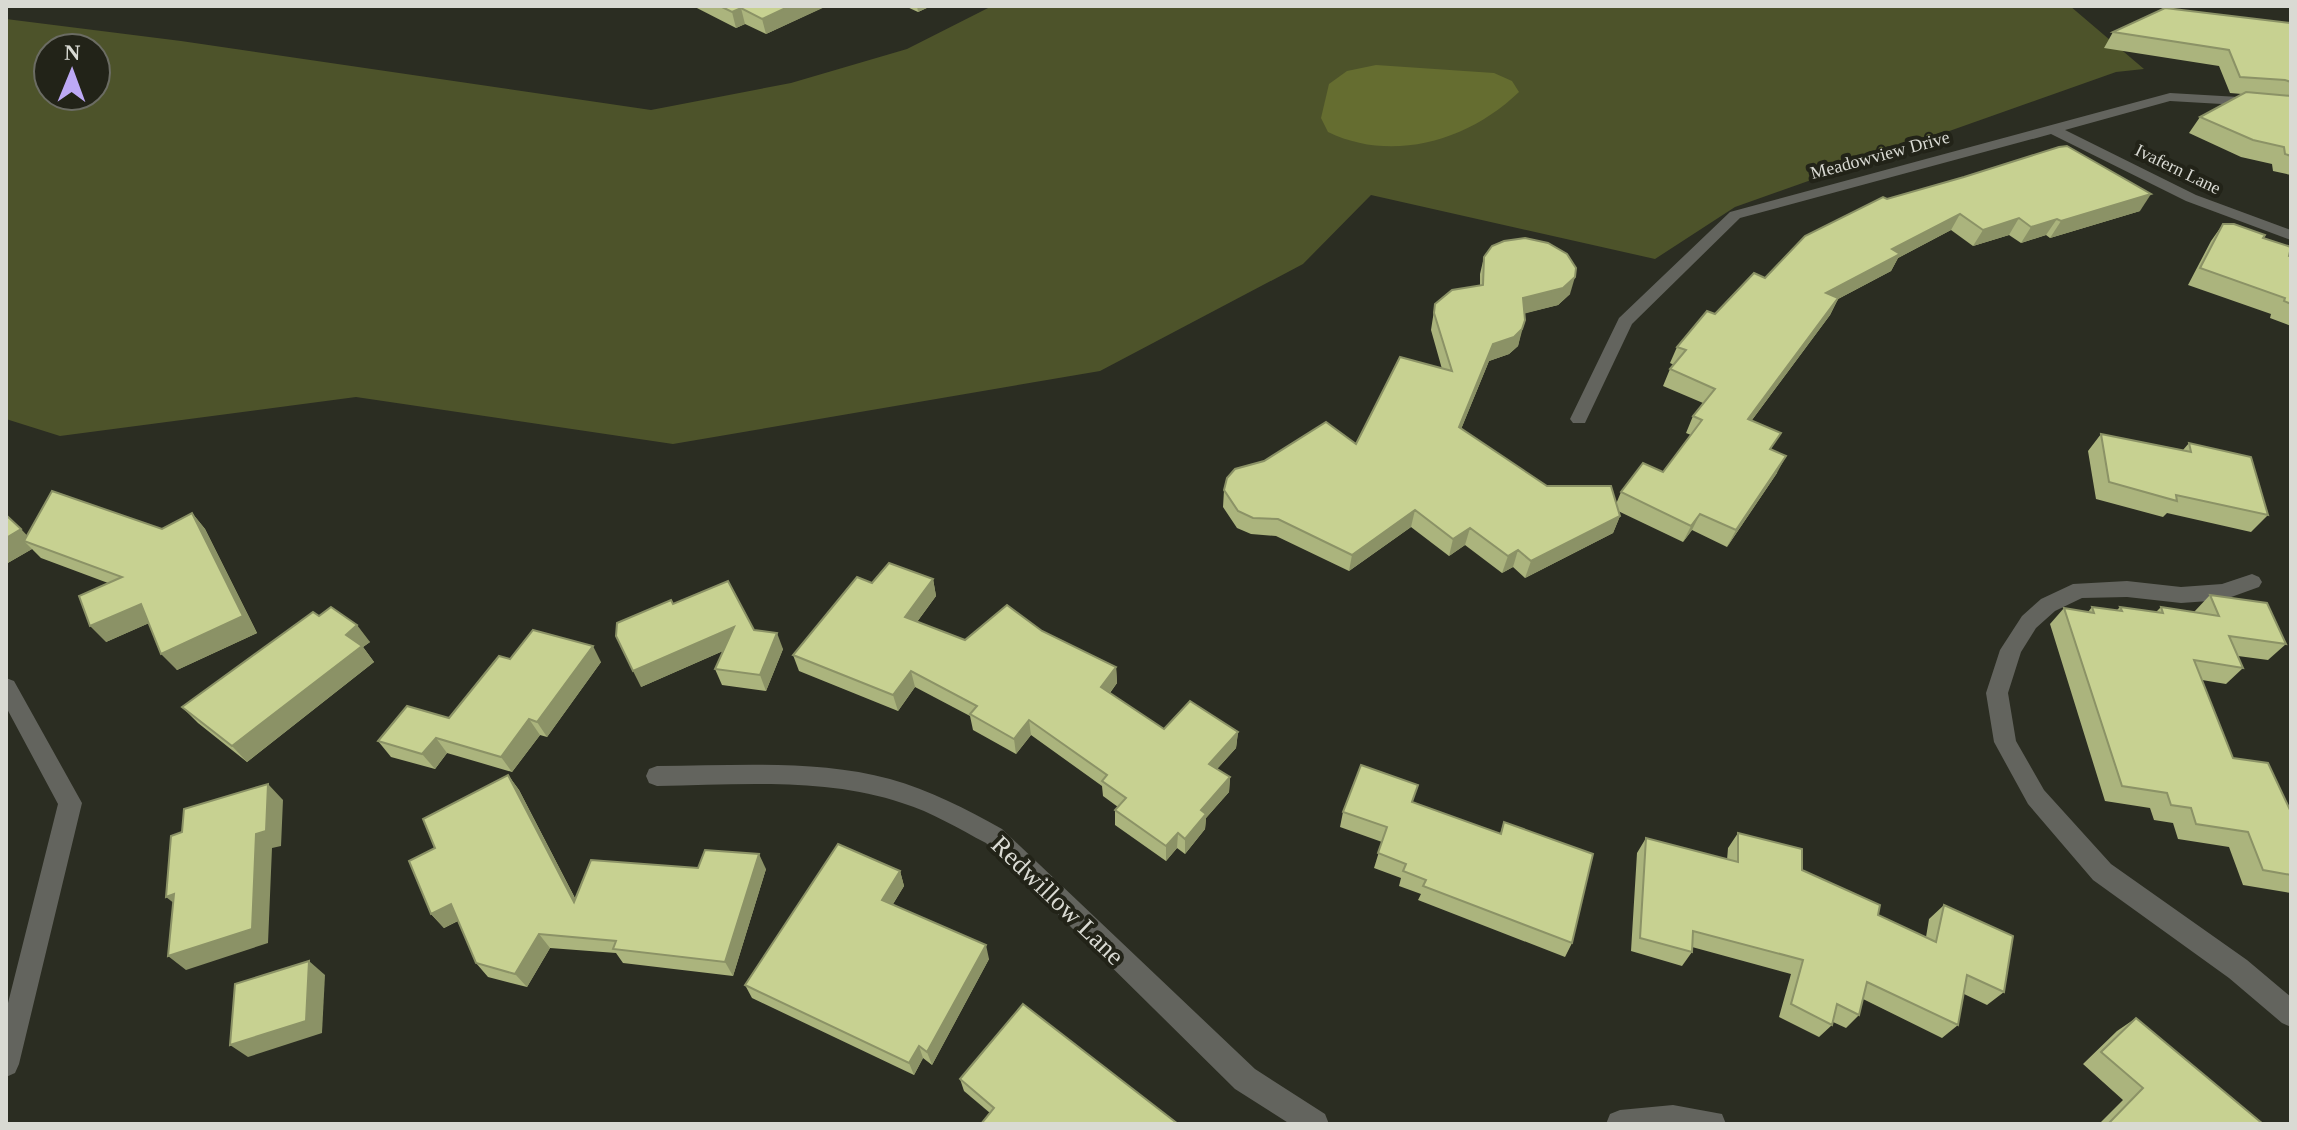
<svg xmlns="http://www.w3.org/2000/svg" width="2297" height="1130" font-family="Georgia,serif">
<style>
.green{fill:#4d532a;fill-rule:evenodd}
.water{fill:#656d30}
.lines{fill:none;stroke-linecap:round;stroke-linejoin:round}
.minor{fill:#63645e;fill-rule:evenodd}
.wall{fill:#abb47d}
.shaded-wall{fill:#8b9266}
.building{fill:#c7d191;stroke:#8b9266;stroke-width:2}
.labels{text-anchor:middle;stroke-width:8;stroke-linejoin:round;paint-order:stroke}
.far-street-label{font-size:18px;fill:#d9dad3;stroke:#222318}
.near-street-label{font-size:26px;fill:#d9dad3;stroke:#222318}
</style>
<rect width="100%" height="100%" fill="#2b2d22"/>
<path class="green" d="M992 6H2070L2144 69 2116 72 1735 207 1655 259 1371 195 1303 264 1100 371 673 444 356 397 60 436 6 419V19L181 41 651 110 791 83 907 49ZM48 48H96V96H48Z"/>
<path class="water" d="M1376 65 1494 73 1512 81 1519 92C1468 141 1392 163 1328 132L1321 118 1329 84 1347 71Z"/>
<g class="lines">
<g class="minor">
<path d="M2170 93 2273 99 2291 103V111L2273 107 2170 101 2065 130 2196 195 2291 230V240L2186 201 2051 134 1740 218 1632 324 1585 423H1573L1570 419 1619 318 1730 212Z"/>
<path d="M2252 574 2259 577 2262 582 2259 587 2223 600 2181 603 2127 597 2082 598 2055 611 2036 628 2021 652 2008 693 2016 741 2044 790 2111 864 2247 960 2291 997V1027L2282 1023 2229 978 2093 880 2028 804 1994 742 1986 693 2000 650 2022 616 2041 599 2073 584 2127 581 2181 587 2222 584Z"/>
<path d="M6 678 14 681 82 803 19 1064 15 1073 6 1077V1011L58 804 6 707Z"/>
<path d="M657 766C734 766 815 759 890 779 930 790 966 809 1002 829L1255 1069 1325 1114 1329 1124H1290L1235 1089 986 843C959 829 932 812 902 803 825 777 737 785 657 786L649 783 646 776 649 769Z"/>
<path d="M1673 1105 1722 1114 1726 1124H1606L1610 1114 1620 1110Z"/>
</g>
</g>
<g class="wall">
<path d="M693 6H826L766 34 745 24 736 28Z"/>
<path d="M905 6H931L918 12Z"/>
<path d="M2291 25V175L2273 171 2272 164 2241 157 2189 133 2200 117 2242 94 2230 93 2219 66 2104 48 2113 32Z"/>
<path d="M1887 199 2140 211 2050 238 2046 235 2021 243 2009 235 1973 246 1951 230 1898 258 1891 271 1838 299 1830 315 1752 420 1772 450 1777 473 1727 547 1692 530 1683 542 1618 511 1620 516 1613 533 1525 578 1513 567 1502 573 1465 545 1449 556 1411 527 1349 571 1276 536 1251 534 1237 528 1223 507 1224 490 1264 461 1356 444 1442 369 1431 330 1435 304 1480 285V274L1484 257 1570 294 1558 305 1525 313 1518 346 1509 354 1489 361 1461 429 1547 486 1616 504 1621 492 1663 472 1691 435 1686 433 1693 416 1703 403 1663 386 1670 369 1674 365 1670 363 1677 347 1715 314 1765 278Z"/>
<path d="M2223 224 2263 238 2291 257V326L2270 318 2271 314 2188 285 2211 241Z"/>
<path d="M2101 434 2183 450 2189 443 2268 515 2251 532 2167 513 2163 517 2096 499 2088 451Z"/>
<path d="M192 513 205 529 257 633 177 670 149 623 106 642 108 583 41 558 32 549 6 564 27 536 162 529Z"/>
<path d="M933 579 936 596 917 622 965 640 1042 631 1116 667 1117 683 1110 693 1164 729 1238 732 1236 748 1217 769 1230 777 1229 792 1206 818 1205 829 1185 854 1177 848 1166 861 1115 825V810L1118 807 1103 796 1102 786 1031 735 1016 754 973 730 970 716 915 687 898 711 799 671 793 655 872 583Z"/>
<path d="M2210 595 2286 644 2268 660 2238 656 2243 668 2226 684 2202 680 2233 758 2291 812V893L2243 885 2229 847 2178 839 2173 823 2154 820 2150 808 2105 801 2050 624 2064 608 2088 612 2092 607 2117 610 2120 607 2156 612 2161 607 2194 612Z"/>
<path d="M673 604 754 630 783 649 766 691 722 685 715 669 723 651 641 687Z"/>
<path d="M319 616 370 642 363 647 374 662 247 762 198 723 182 707Z"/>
<path d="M510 659 601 662 547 737 540 735 512 772 447 753 435 769 391 757 378 741 449 718Z"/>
<path d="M508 775 519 790 575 898 698 868 766 869 733 976 623 963 616 953 550 948 527 987 488 977 476 963 458 921 444 928 431 914 435 848Z"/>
<path d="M1413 802 1500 834 1504 822 1572 943 1565 957 1418 900 1421 894 1399 886 1401 878 1374 868 1382 842 1340 827 1343 812Z"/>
<path d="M1738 833 1878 915 1926 937 1929 919 1944 905 2004 992 1987 1005 1964 994 1958 1025 1942 1038 1863 999 1859 1015 1846 1028 1833 1022 1832 1025 1819 1037 1779 1017 1791 974 1692 947V952L1682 966 1631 951 1637 853 1646 838 1727 860 1728 848Z"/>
<path d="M900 871 904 886 893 904 989 959 932 1065 923 1058 914 1075 752 998 745 985Z"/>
<path d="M2136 1018 2263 1124H2099L2123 1100 2083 1064 2117 1031Z"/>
<path d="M960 1079 1178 1124 990 1113 964 1091Z"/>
</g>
<g class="shaded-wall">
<path d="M790 6H827L766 34 762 19Z"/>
<path d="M917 6H931L918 12Z"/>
<path d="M741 8 745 24 736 28 732 12Z"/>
<path d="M2151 194 2140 211 2050 238 2061 221Z"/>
<path d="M1960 214 1951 230 1898 258 1891 271 1838 299 1830 315 1740 436 1748 419 1826 293 1892 249Z"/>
<path d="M2019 218 2009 235 1973 246 1983 230Z"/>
<path d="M2057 219 2046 235 2021 243 2031 227Z"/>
<path d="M1575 277 1570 294 1558 305 1519 315 1523 298Z"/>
<path d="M1525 320 1518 346 1509 354 1489 361 1455 444 1459 427 1493 344Z"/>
<path d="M1786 456 1777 473 1727 547 1736 530Z"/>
<path d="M1415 510 1411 527 1349 571 1352 555Z"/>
<path d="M192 513 205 529 257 633 177 670 161 654Z"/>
<path d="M1700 514 1692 530 1683 542 1691 526Z"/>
<path d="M1620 516 1613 533 1525 578 1531 561Z"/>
<path d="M1470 528 1465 545 1449 556 1453 539Z"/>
<path d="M21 529 37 546 24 541 32 549 6 564V538Z"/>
<path d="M1518 550 1513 567 1502 573 1508 556Z"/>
<path d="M933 579 936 596 908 634 905 617Z"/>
<path d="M141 604 156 620 106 642 90 626Z"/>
<path d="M357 625 370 642 363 647 374 662 247 762 232 746 346 635Z"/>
<path d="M734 627 741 643 641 687 633 671Z"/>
<path d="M777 633 783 649 766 691 760 675Z"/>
<path d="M593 646 601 662 547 737 537 722Z"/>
<path d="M1116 667 1117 683 1102 703 1101 687Z"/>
<path d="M911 671 915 687 898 711 893 695Z"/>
<path d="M529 719 540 735 512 772 501 757Z"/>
<path d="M1029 720 1031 735 1016 754 1014 739Z"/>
<path d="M1238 732 1236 748 1208 779 1209 764Z"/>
<path d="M436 738 447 753 435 769 422 754Z"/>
<path d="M508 775 519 790 584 916 574 902Z"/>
<path d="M1230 777 1229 792 1206 818 1205 829 1185 854V839L1201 810Z"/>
<path d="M268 784 283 800 281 846 272 848 268 943 186 970 168 956 256 834Z"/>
<path d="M1178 833 1177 848 1166 861V846Z"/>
<path d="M759 854 766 869 733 976 725 962Z"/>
<path d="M900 871 904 886 887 914 882 900Z"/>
<path d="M174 894 184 911 166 897Z"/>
<path d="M451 904 463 918 444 928 431 914Z"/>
<path d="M539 934 550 948 527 987 515 974Z"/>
<path d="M986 945 989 959 932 1065 927 1052Z"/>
<path d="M309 961 325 975 322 1033 248 1057 230 1045Z"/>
<path d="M919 1046 923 1058 914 1075 909 1063Z"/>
</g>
<g class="building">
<path d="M720 6H790L762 19 741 8 732 12Z"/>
<path d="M2165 8 2290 23 2291 25V82L2285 80 2240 77 2229 50 2113 32Z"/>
<path d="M2246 92 2291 96V156L2285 154 2284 147 2253 140 2200 117Z"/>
<path d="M2067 146 2151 194 2061 221 2057 219 2031 227 2019 218 1983 230 1960 214 1892 249 1900 254 1826 293 1838 298 1748 419 1781 433 1770 449 1786 456 1736 530 1700 514 1691 526 1621 492 1643 463 1663 472 1702 420 1693 416 1715 389 1670 369 1686 350 1677 347 1707 311 1715 314 1754 273 1765 278 1805 236 1883 197 1887 199 1964 177 2059 147Z"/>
<path d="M2223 224H2234L2265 235 2263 238 2291 247 2289 256 2291 257V304L2284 301 2285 298 2200 268Z"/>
<path d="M1525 238 1548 243 1567 254 1576 268 1575 277 1563 288 1523 298 1525 320 1522 329 1514 337 1493 344 1459 427 1547 486H1611L1620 516 1531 561 1518 550 1508 556 1470 528 1453 539 1415 510 1352 555 1278 519 1253 518 1238 511 1224 490 1227 478 1235 469 1264 461 1326 422 1356 444 1400 357 1452 371 1434 313 1435 304 1452 290 1483 285 1484 257 1492 246 1504 241Z"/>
<path d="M2101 434 2191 452 2189 443 2251 457 2268 515 2176 495 2177 501 2109 482Z"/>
<path d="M52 491 162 529 192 513 243 616 161 654 141 604 90 626 79 596 122 577 24 541Z"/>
<path d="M6 515 21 529 6 538Z"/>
<path d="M889 563 933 579 905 617 965 640 1007 605 1042 631 1116 667 1101 687 1164 729 1190 701 1238 732 1209 764 1230 777 1201 810 1206 814 1185 839 1178 833 1166 846 1115 810 1126 798 1102 781 1107 775 1029 720 1014 739 970 714 977 706 911 671 893 695 793 655 857 577 872 583Z"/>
<path d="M728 581 754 630 777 633 760 675 715 669 734 627 633 671 616 636 617 623 671 600 673 604Z"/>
<path d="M2210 595 2267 603 2286 644 2229 636 2243 668 2194 660 2233 758 2268 763 2291 812V875L2263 870 2248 832 2196 824 2191 808 2171 805 2167 793 2122 786 2064 608 2094 613 2092 607 2122 611 2120 607 2163 613 2161 607 2219 616Z"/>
<path d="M331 607 357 625 346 635 362 646 232 746 182 707 313 612 319 616Z"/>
<path d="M533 630 593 646 537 722 529 719 501 757 436 738 422 754 378 741 407 706 449 718 499 656 510 659Z"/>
<path d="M1361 765 1418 785 1412 802 1501 834 1504 822 1593 854 1572 943 1423 886 1426 880 1403 871 1406 864 1378 853 1387 827 1343 812Z"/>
<path d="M508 775 574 902 591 860 698 868 705 850 759 854 725 962 613 949 616 941 539 934 515 974 476 963 451 904 431 914 409 861 435 848 423 819Z"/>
<path d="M268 784 266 831 256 834 252 929 168 956 174 894 166 897 171 836 182 832 184 809Z"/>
<path d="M1738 833 1802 849V870L1880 905 1878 915 1936 942 1944 905 2013 936 2004 992 1967 975 1958 1025 1867 982 1859 1015 1837 1004 1832 1025 1791 1004 1803 960 1693 931 1692 952 1640 938 1646 838 1738 862Z"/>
<path d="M838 844 900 871 882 900 986 945 927 1052 919 1046 909 1063 745 985Z"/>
<path d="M309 961 306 1021 230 1045 235 984Z"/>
<path d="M1023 1004 1178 1124H981L994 1108 960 1079Z"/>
<path d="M2136 1018 2263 1124H2108L2143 1088 2101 1052Z"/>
</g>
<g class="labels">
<g class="far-street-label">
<text transform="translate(1880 155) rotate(-15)" y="6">Meadowview Drive</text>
<text transform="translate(2178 169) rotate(26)" y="6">Ivafern Lane</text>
</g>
<g class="near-street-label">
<text transform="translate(1058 900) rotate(44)" y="9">Redwillow Lane</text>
</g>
</g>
<rect width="2297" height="1130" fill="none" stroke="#d9dad3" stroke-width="16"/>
<g transform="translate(72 72) rotate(1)"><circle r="38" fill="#222318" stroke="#6b6c63" stroke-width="2"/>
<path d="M0-6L14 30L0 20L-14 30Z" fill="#bda9f5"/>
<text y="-12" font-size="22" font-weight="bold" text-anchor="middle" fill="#d9dad3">N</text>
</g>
</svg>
